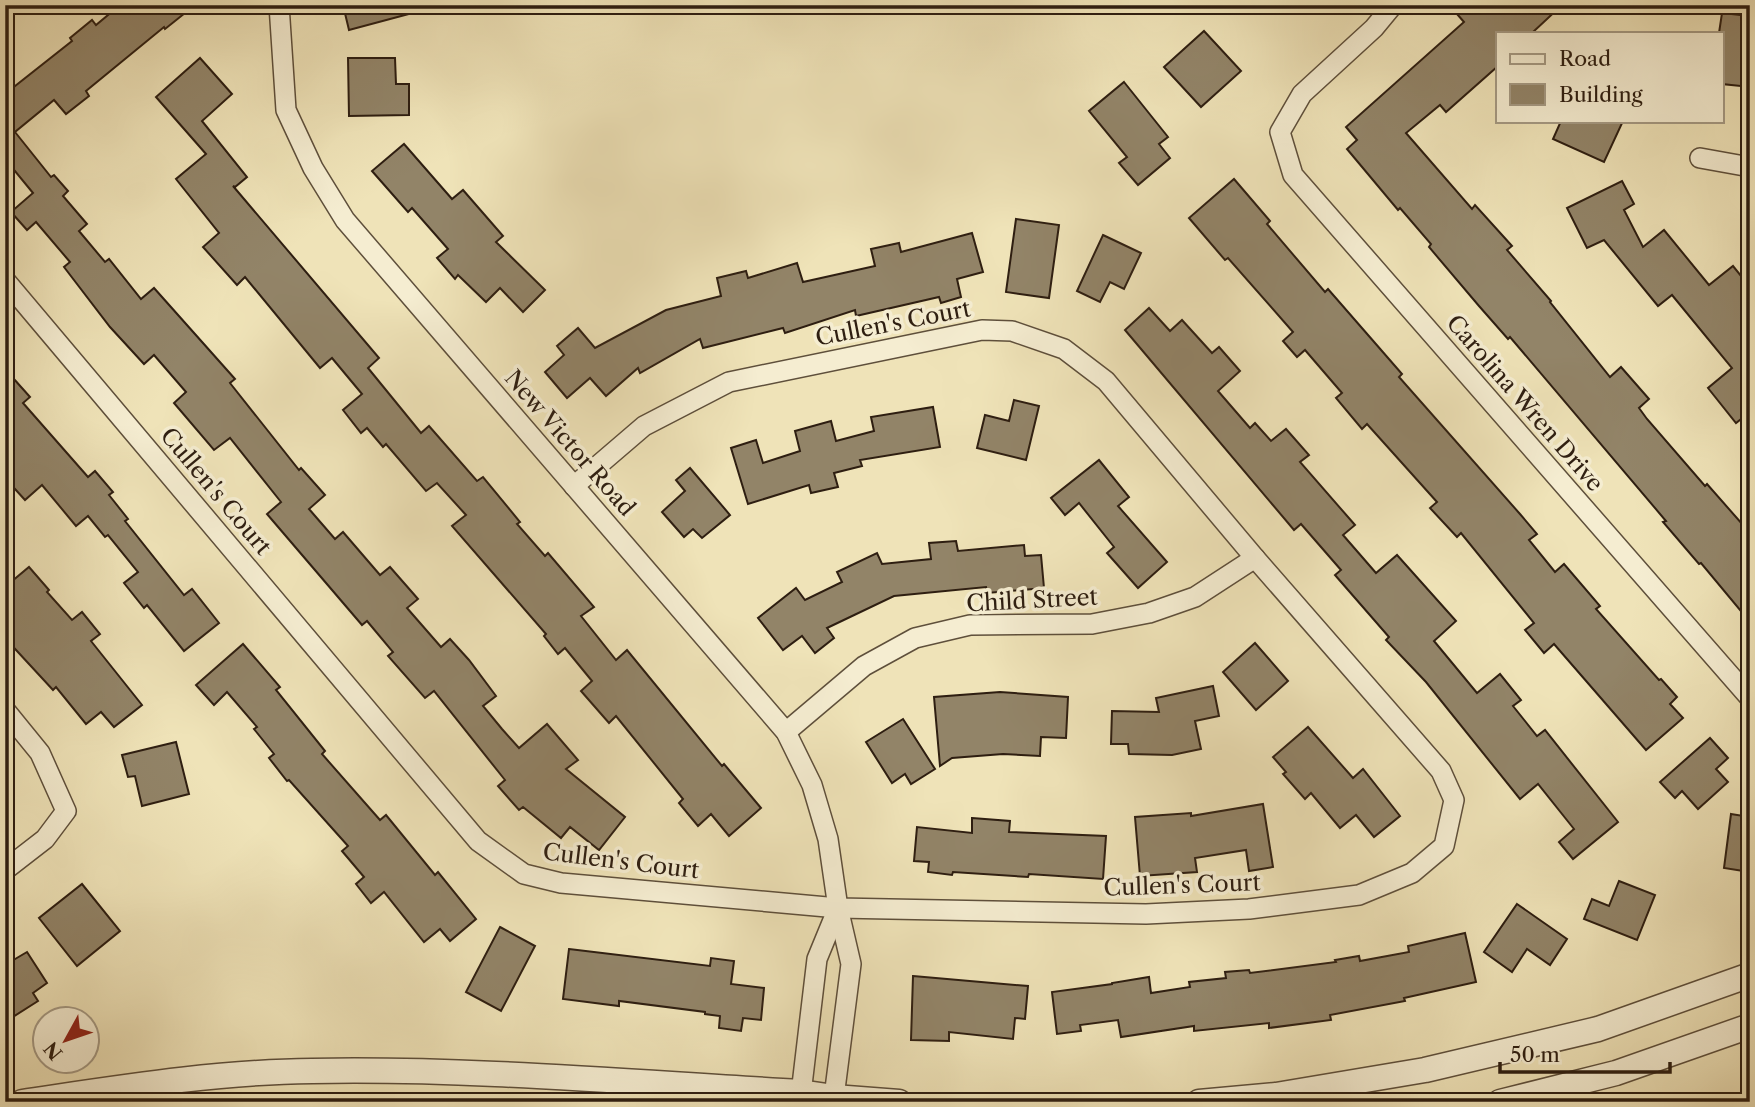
<svg xmlns="http://www.w3.org/2000/svg" width="1755" height="1107" font-family="'Libre Caslon Text',serif">
<style>
.building{fill:#928468;stroke:#2e1e11;stroke-width:2}
.lines{fill:none;stroke-linecap:round;stroke-linejoin:round}
.minor-casing{stroke:#5e4f3b;stroke-width:22}
.tertiary-casing{stroke:#5e4f3b;stroke-width:27}
.minor{stroke:#f5edd1;stroke-width:19}
.tertiary{stroke:#f5edd1;stroke-width:24}
.labels{text-anchor:middle;stroke-width:7;stroke-linejoin:round;paint-order:stroke}
.street-label{font-size:23px;fill:#2e1e11;stroke:#f5edd1}
</style>
<rect width="100%" height="100%" fill="#efe3b8"/>
<filter id="stains"><feTurbulence type="fractalNoise" baseFrequency=".00286" numOctaves="4"/><feColorMatrix values="0 0 0 0 .2 0 0 0 0 .09 0 0 0 0 .02 0 0 0 .5 -.17"/></filter>
<radialGradient id="worn" r=".72"><stop offset=".6" stop-color="#630" stop-opacity="0"/><stop offset="1" stop-color="#630" stop-opacity=".3"/></radialGradient>
<g class="building">
<path d="M120 5H195L165 29 164 27 86 91 89 96 66 114 54 100 15 132 51 177 54 175 68 191 63 196 87 224 79 231 105 262 109 259 141 299 154 288 235 379 230 383 299 470 301 468 325 495 309 509 335 539 343 532 380 575 390 567 418 599 407 608 441 647 450 639 469 660 496 696 483 706 502 729 519 748 547 724 578 760 566 769 625 817 599 850 570 827 561 838 523 807 519 810 498 786 505 780 434 691 425 698 388 656 393 652 367 621 362 625 267 514 281 502 230 438 214 450 174 403 186 392 154 355 144 364 110 327 64 267 70 262 36 222 27 230 11 212 33 193 5 159V94L72 41 70 38 92 20 96 25Z"/>
<path d="M343 5H419L420 11 349 30Z"/>
<path d="M1467 5H1562L1532 33H1498V66L1446 112 1440 105 1406 133 1472 209 1475 205 1512 246 1507 250 1551 301 1550 302 1610 377 1621 367 1649 399 1639 408 1647 419 1705 486 1707 484 1750 533V622L1701 563 1699 564 1663 522 1666 521 1510 337 1508 339 1479 306 1429 247 1431 244 1400 208 1398 210 1347 149 1357 140 1346 127 1464 22 1457 14Z"/>
<path d="M1722 13 1750 16V87L1722 84V33H1719Z"/>
<path d="M1204 31 1241 71 1201 107 1164 67Z"/>
<path d="M200 58 232 94 202 121 247 177 235 187 233 186 379 358 368 368 421 433 429 426 477 481 483 477 520 522 517 524 545 556 548 553 594 607 581 616 616 660 627 650 722 766 724 764 761 808 729 836 711 814 698 826 679 803 683 799 616 716 609 723 581 691 592 681 565 648 558 654 544 636 546 634 452 526 466 515 437 483 426 491 386 444 383 447 367 428 361 433 343 410 362 394 332 358 320 368 245 277 237 285 203 247 219 233 176 179 206 154 156 97Z"/>
<path d="M348 58H395L396 84H409V115L349 116Z"/>
<path d="M1124 82 1168 137 1159 144 1170 158 1138 185 1119 163 1127 157 1089 111Z"/>
<path d="M1561 121H1623L1604 162 1553 139Z"/>
<path d="M404 144 452 199 463 190 503 236 496 242 545 290 523 312 500 288 486 302 458 275 455 279 437 258 448 249 412 208 408 212 372 171Z"/>
<path d="M1234 179 1270 221 1267 224 1325 292 1328 289 1375 343 1402 374 1399 377 1520 514 1537 534 1529 540 1555 572 1564 564 1600 606 1596 609 1659 680 1661 679 1677 697 1670 704 1683 718 1646 750 1554 644 1544 653 1525 630 1534 623 1461 533 1457 537 1430 508 1437 502 1367 424 1362 429 1336 398 1342 393 1305 350 1297 357 1283 341 1293 332 1228 258 1225 260 1189 218Z"/>
<path d="M1622 181 1634 204 1624 210 1643 247 1664 230 1709 285 1733 266 1750 287V412L1736 423 1708 388 1732 368 1672 295 1658 306 1604 240 1587 248 1567 208Z"/>
<path d="M1016 219 1059 225 1049 298 1006 292Z"/>
<path d="M972 233 983 272 957 279 961 297 941 303 939 297 856 316 855 310 785 333 783 328 703 348 700 339 640 373 638 368 606 396 590 378 567 398 545 372 564 355 557 346 578 328 595 348 666 310 721 296 717 278 746 271 748 278 797 263 803 282 875 266 871 249 899 243 901 252Z"/>
<path d="M1103 235 1141 253 1124 289 1110 282 1100 302 1077 291Z"/>
<path d="M1149 308 1170 331 1182 320 1212 353 1219 347 1240 371 1218 391 1250 428 1255 423 1271 441 1286 429 1309 455 1300 462 1355 525 1343 535 1376 573 1397 555 1456 621 1434 641 1477 693 1500 674 1521 700 1513 706 1537 736 1545 730 1618 822 1573 859 1559 842 1574 829 1538 784 1520 799 1426 682 1386 640 1389 637 1335 575 1341 570 1301 524 1294 530 1125 330Z"/>
<path d="M5 369 30 397 23 403 88 477 95 471 113 492 109 495 128 519 125 521 184 595 192 589 219 623 184 651 147 605 144 608 124 583 138 572 108 535 105 537 88 516 76 526 42 485 25 500 5 478Z"/>
<path d="M1014 400 1039 406 1026 460 977 448 985 415 1009 421Z"/>
<path d="M933 407 940 447 860 460 862 466 834 473 838 487 811 493 809 485 748 504 731 448 756 440 763 463 800 451 795 431 831 421 836 441 874 431 871 417Z"/>
<path d="M1099 460 1129 497 1118 506 1167 562 1138 588 1107 553 1114 547 1079 503 1065 515 1051 498Z"/>
<path d="M690 468 730 515 702 538 693 529 684 537 662 512 685 491 676 480Z"/>
<path d="M956 541 958 551 1024 545 1025 556 1041 555 1044 588 987 593 986 587 894 596 827 628 834 638 815 653 802 636 783 650 758 618 796 588 805 600 842 582 837 572 877 553 882 564 931 559 929 543Z"/>
<path d="M29 567 49 590 47 592 72 620 82 612 100 634 91 641 142 705 114 727 101 712 86 724 56 687 53 690 5 638V587Z"/>
<path d="M1255 643 1288 681 1256 710 1223 672Z"/>
<path d="M243 644 280 687 276 690 325 751 322 754 380 820 386 815 435 875 438 872 476 919 450 941 440 929 424 942 384 892 371 903 356 884 364 877 342 851 348 846 289 780 287 781 269 758 274 754 254 729 257 727 227 692 214 705 196 685Z"/>
<path d="M1213 686 1219 716 1195 721 1201 749 1172 755 1129 754 1128 744H1111L1112 711 1159 712 1156 698Z"/>
<path d="M1000 692 1068 697 1066 738 1041 737 1040 756 1003 754 952 758 940 766 934 697Z"/>
<path d="M903 719 935 769 911 784 905 774 892 783 866 742Z"/>
<path d="M1308 727 1353 778 1363 769 1400 816 1374 837 1356 815 1340 828 1311 793 1305 799 1283 774 1286 772 1273 757Z"/>
<path d="M1710 738 1728 758 1716 769 1728 782 1698 809 1682 791 1675 798 1660 782Z"/>
<path d="M176 742 189 794 142 806 135 776 128 777 122 755Z"/>
<path d="M1263 804 1273 867 1249 871 1246 850 1195 858 1197 872 1140 876 1135 817 1191 813V816Z"/>
<path d="M1731 814 1750 817V872L1724 868Z"/>
<path d="M972 818 1010 821 1009 832 1106 836 1103 879 1029 874 1028 877 953 872 952 875 928 872 929 862 914 861 917 827 972 833Z"/>
<path d="M1619 881 1655 895 1637 940 1584 919 1592 899 1609 906Z"/>
<path d="M82 884 120 931 77 966 39 918Z"/>
<path d="M1517 904 1567 939 1550 965 1527 949 1512 972 1484 952Z"/>
<path d="M500 927 535 946 501 1011 466 992Z"/>
<path d="M1465 933 1476 982 1404 998 1405 1001 1330 1015 1331 1020 1269 1028V1023L1194 1031V1026L1121 1037 1118 1020 1080 1025 1081 1031 1057 1034 1052 992 1112 984V983L1149 977 1151 993 1190 987 1189 982 1226 978 1225 972 1249 970 1250 973 1336 962 1335 960 1359 956 1360 961 1409 952 1408 946Z"/>
<path d="M569 949 710 966 711 958 734 961 731 984 764 988 761 1020 743 1018 741 1031 719 1028 720 1016 705 1014V1012L619 1001V1006L563 999Z"/>
<path d="M27 952 47 983 33 993 38 1001 5 1022V965Z"/>
<path d="M913 976 1028 986 1025 1019 1015 1018 1013 1039 949 1032V1041L911 1040Z"/>
</g>
<g class="lines">
<g class="minor-casing">
<g id="minor">
<path d="M279 5 286 110 313 168 345 220 786 732 812 785 828 839 838 908 851 964 834 1097 831 1102"/>
<path d="M1393 5 1374 28 1302 94 1280 132 1293 175 1750 698"/>
<path d="M5 8 9 5"/>
<path d="M1700 158 1750 167"/>
<path d="M5 280 478 841 524 874 561 883 838 908 1146 914 1249 909 1359 895 1412 873 1444 846 1454 800 1441 771 1255 558 1106 381 1064 349 1012 331 982 330 729 382 644 426 574 486"/>
<path d="M5 710 40 753 66 811 45 839 5 870"/>
<path d="M786 732 864 666 915 638 970 625 1092 624 1149 613 1195 597 1255 558"/>
<path d="M800 1102 817 959 838 908"/>
</g>
</g>
<g class="tertiary-casing">
<g id="tertiary">
<path d="M22 1102C118 1088 215 1072 312 1071 475 1068 638 1083 800 1092L834 1097 899 1102"/>
<path d="M1199 1102 1276 1095 1425 1070 1598 1029 1750 975"/>
<path d="M1500 1102 1616 1073 1750 1026"/>
</g>
</g>
<use href="#minor" class="minor"/>
<use href="#tertiary" class="tertiary"/>
</g>
<g class="labels">
<g class="street-label">
<text transform="translate(893 323) rotate(-11)" y="8">Cullen's Court</text>
<text transform="translate(1525 403) rotate(49)" y="8">Carolina Wren Drive</text>
<text transform="translate(570 443) rotate(49)" y="8">New Victor Road</text>
<text transform="translate(216 491) rotate(50)" y="8">Cullen's Court</text>
<text transform="translate(1032 600) rotate(-3)" y="8">Child Street</text>
<text transform="translate(621 861) rotate(7)" y="8">Cullen's Court</text>
<text transform="translate(1182 885) rotate(-2)" y="8">Cullen's Court</text>
</g>
</g>
<rect width="1755" height="1107" fill="none" stroke="#efe3b8" stroke-width="28"/>
<rect x="7" y="7" width="1741" height="1093" fill="none" stroke="#2e1e11" stroke-width="3.5"/>
<rect x="14" y="14" width="1727" height="1079" fill="none" stroke="#2e1e11" stroke-width="2"/>
<rect x="1496" y="32" width="228" height="91" fill="#f5edd1" stroke="#a59a84" stroke-width="2"/>
<rect x="1510" y="54" width="35" height="10" fill="#f5edd1" stroke="#a59a84" stroke-width="2"/>
<text x="1559" y="66" font-size="21" fill="#2e1e11">Road</text>
<rect x="1510" y="84" width="35" height="21" fill="#928468" stroke="#a59a84" stroke-width="2"/>
<text x="1559" y="102" font-size="21" fill="#2e1e11">Building</text>
<g transform="translate(66 1040) rotate(230)"><circle r="33" fill="#f5edd1" stroke="#a59a84" stroke-width="2"/>
<path d="M0-5L12 26L0 18L-12 26Z" fill="#8f2418"/>
<text y="-10" font-size="19" font-weight="bold" text-anchor="middle" fill="#2e1e11">N</text>
</g>
<path d="M1500 1062v10h170v-10" fill="none" stroke="#2e1e11" stroke-width="3.5"/>
<text x="1510" y="1062" font-size="21" fill="#2e1e11" stroke="#f5edd1" stroke-width="5" paint-order="stroke">50 m</text>
<rect width="100%" height="100%" filter="url(#stains)"/>
<rect width="100%" height="100%" fill="url(#worn)"/>
</svg>
